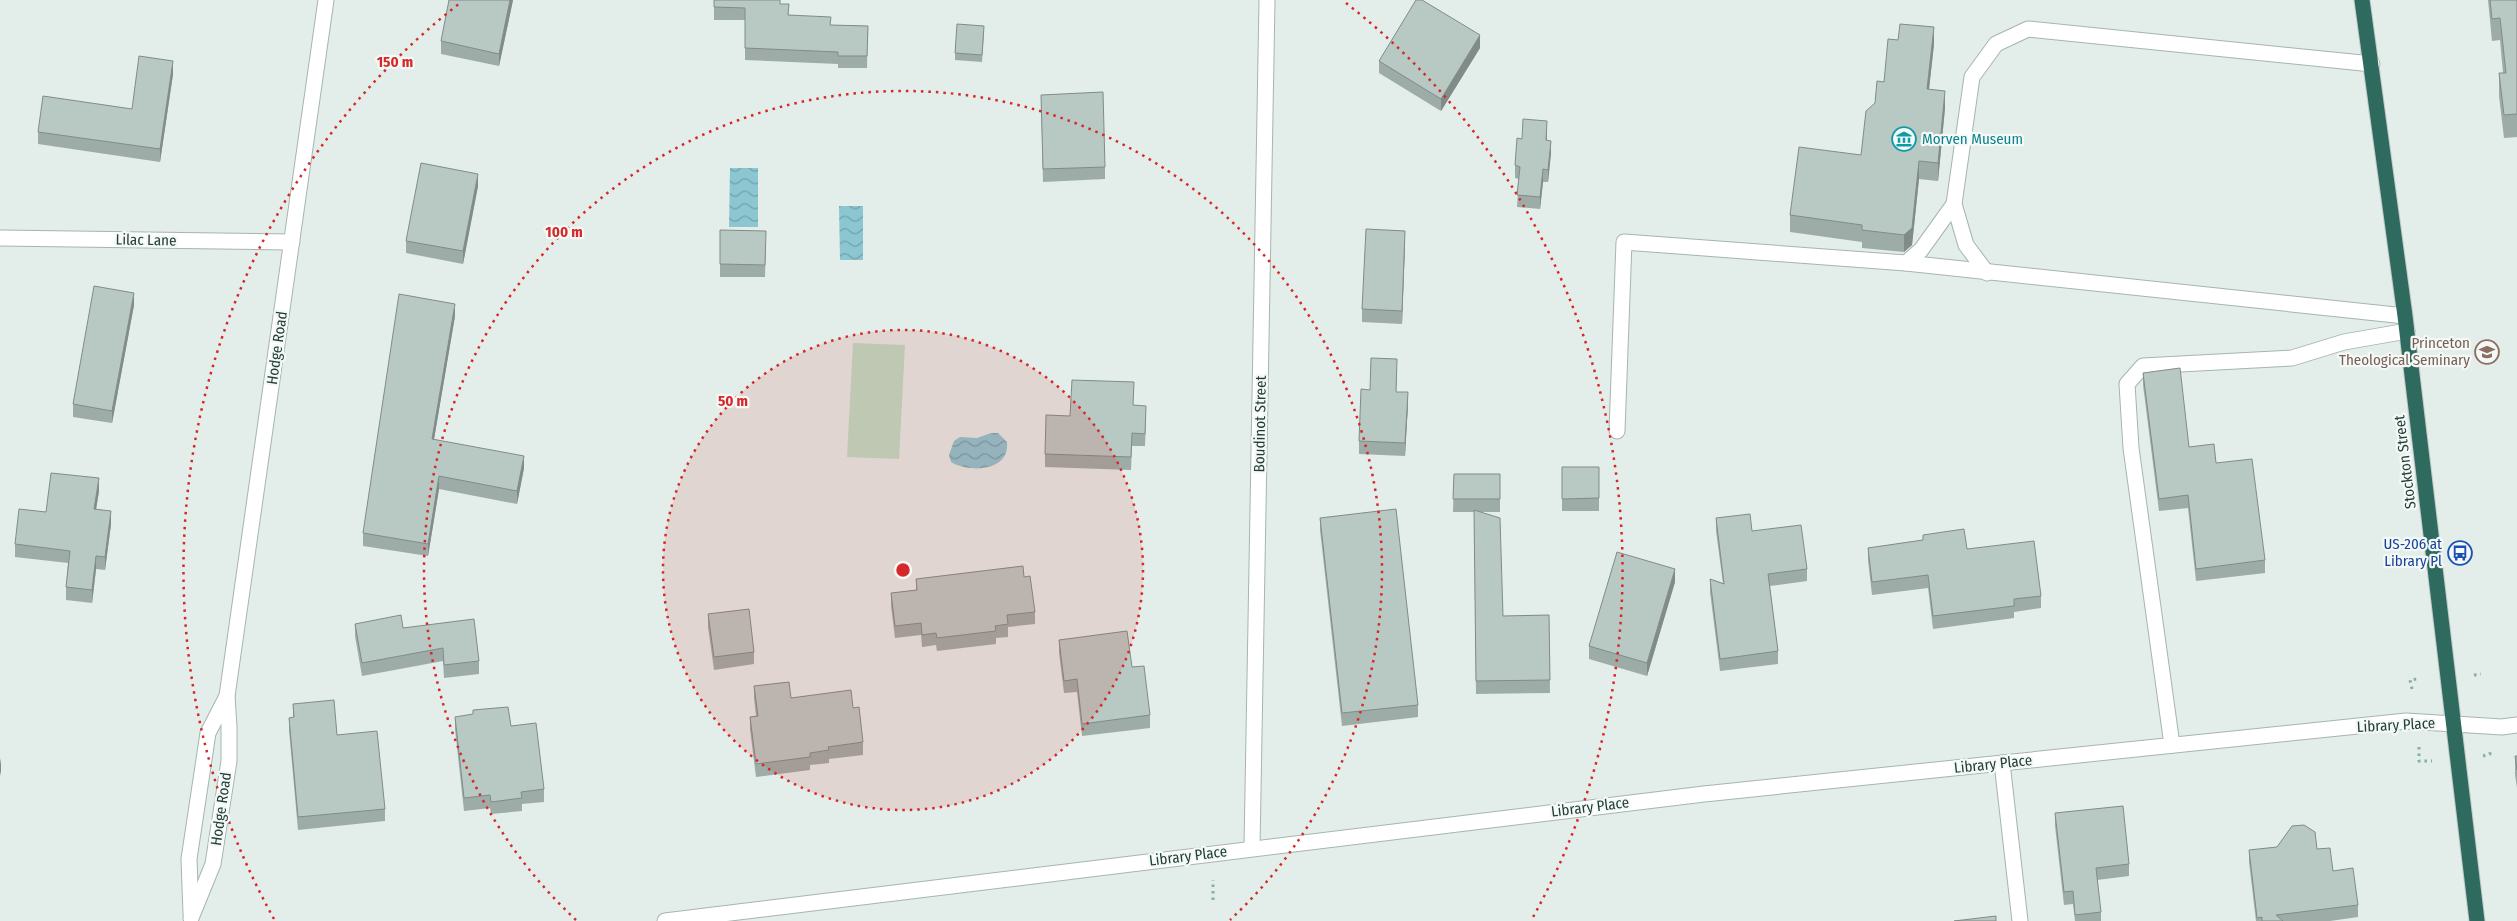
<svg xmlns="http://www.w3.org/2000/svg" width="2517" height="921" font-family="'Fira Sans Condensed',sans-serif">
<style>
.pitch{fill:#bcdec6}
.water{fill:url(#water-waves)}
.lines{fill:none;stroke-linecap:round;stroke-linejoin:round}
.minor-casing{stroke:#a6b5b0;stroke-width:17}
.highway-casing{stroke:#c1c9c7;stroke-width:17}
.path{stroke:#84b0a3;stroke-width:3;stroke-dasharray:2.5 4;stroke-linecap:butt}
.minor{stroke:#fff;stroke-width:15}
.highway{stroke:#2f6a5f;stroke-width:15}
.wall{fill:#9eaca7}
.shaded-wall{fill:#818c88}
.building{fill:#b8c8c2;stroke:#818c88}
.ring{fill:none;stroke:#d62828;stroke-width:2.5;stroke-dasharray:2.5 5}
.labels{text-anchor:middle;stroke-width:4.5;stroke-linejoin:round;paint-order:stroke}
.culture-label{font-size:15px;fill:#0d838f;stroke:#f4f9f7;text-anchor:start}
.street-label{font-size:15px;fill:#233e37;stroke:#f4f9f7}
.education-label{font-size:15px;fill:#785e54;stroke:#f4f9f7;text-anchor:end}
.transit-label{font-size:15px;fill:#164399;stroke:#f4f9f7;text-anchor:end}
.centre{fill:#d62828;stroke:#f4f9f7;stroke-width:2.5}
.ring-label{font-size:15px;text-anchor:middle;font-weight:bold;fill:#d62828;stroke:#f4f9f7;stroke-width:4.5;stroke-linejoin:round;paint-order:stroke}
</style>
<defs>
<pattern id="water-waves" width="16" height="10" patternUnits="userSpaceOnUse" patternTransform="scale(1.25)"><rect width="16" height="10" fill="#8cc6d1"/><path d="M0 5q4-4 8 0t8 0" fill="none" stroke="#72a2aa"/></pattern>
</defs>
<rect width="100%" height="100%" fill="#e3ede9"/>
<path class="pitch" d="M853 343 905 345 899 459 847 457Z"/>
<g class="water">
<path d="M730 168H758V227H729Z"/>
<path d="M839 206H863V260H840Z"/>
<path d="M991 433H998L1007 442C1010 472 969 473 951 462L949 455 954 441 960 437 977 438Z"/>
</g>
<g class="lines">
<g class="minor-casing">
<g id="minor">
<path d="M0 238 292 242"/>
<path d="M1906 263 1921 250 1954 204"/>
<path d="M1987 273 1966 245 1954 204 1972 77 1996 44 2028 29 2372 64"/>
<path d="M1617 431 1624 242 1906 263 2405 316"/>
<path d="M2172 745 2131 448 2127 384 2143 366 2292 358 2344 342 2407 331"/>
<path d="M2002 763 2020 921"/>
<path d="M1252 848 1267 0"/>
<path d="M191 914 189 859 208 733 227 696"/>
<path d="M191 918 213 864 229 761V727L227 696 326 0"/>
<path d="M665 921 1704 794 2406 721 2502 727 2517 725"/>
</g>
</g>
<g class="highway-casing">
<path id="highway" d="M2362 0 2405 316 2477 921"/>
</g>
<g class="path">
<path d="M2474 675 2481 674"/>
<path d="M2412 689 2410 680 2417 679"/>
<path d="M2419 747V761H2432"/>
<path d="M2483 756 2490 754V750"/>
<path d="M1213 900V880"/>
</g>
<use href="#minor" class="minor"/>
<use href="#highway" class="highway"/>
</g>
<g class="wall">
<path d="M513 0 499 66 441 54V41Z"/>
<path d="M714 0 780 4 789 15 831 25 868 26 867 68H838V64L745 60V20H714Z"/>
<path d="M2488 0H2517V137L2504 138 2499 96V73H2503L2500 40 2492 41Z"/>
<path d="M984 33 982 62 955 60V53Z"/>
<path d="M1934 44 1929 89 1945 108 1938 181 1919 179 1912 245 1904 252 1862 248V242L1790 232V215L1861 155 1875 103 1884 82Z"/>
<path d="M1480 48 1441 111 1379 73V61Z"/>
<path d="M173 74 160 162 38 144V132L132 109Z"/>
<path d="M1041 95 1105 167V179L1043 182Z"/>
<path d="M1547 134V140L1551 153 1548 182H1543L1540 209 1517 207 1519 179 1515 178V165L1522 139Z"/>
<path d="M478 186 463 264 406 253V241Z"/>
<path d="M720 230 766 244 765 277H720Z"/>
<path d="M1405 243 1402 324 1362 322V309Z"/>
<path d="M134 305 112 423 73 417V404Z"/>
<path d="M455 316 434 439 524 468 517 504 439 489 428 556 363 546V533Z"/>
<path d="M1397 372 1396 392 1408 404 1405 456 1359 454V441L1370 390Z"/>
<path d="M2143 373 2189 447 2216 463 2265 560V573L2196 581 2188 508 2159 511 2143 385Z"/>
<path d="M1133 405 1146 418 1145 446H1132L1131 470 1045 467V454L1070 416Z"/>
<rect x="1562" y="467" width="37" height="44"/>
<path d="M1454 474H1500V512H1480L1503 616 1549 615 1550 693 1476 694 1474 512H1453Z"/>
<path d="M99 491 96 509 111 524 105 570 96 569 92 603 66 600V587L68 563 15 557V544L46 512Z"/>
<path d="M1320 518 1418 705V717L1342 726 1320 530Z"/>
<path d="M1716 518 1752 531 1807 569V581L1770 586 1778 651V664L1720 671 1710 592V579L1723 583 1716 531Z"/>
<path d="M1923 535 1967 549 2041 596V608L2014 612V618L1933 629 1928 588 1872 595 1868 560V548L1923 540Z"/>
<path d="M1024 577 1035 612V624L1008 627V637L996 638V644L937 651 936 645 922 647 921 635 895 638 891 606V593L916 590V579Z"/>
<path d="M1675 582 1647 676 1589 659V646Z"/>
<path d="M708 614 754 652V664L714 670 708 627Z"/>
<path d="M355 624 403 628 479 661V674L444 678 443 661 362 676 355 636Z"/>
<path d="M1059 640 1132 667 1150 715V728L1082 736 1077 692 1064 693 1059 653Z"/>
<path d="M754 686 791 698 853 708 863 742V755L829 759V763L810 765V770L756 777 750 729V717L756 716 754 698Z"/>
<path d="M293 704 337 735 385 809V821L298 830 289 730V718L293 717Z"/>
<path d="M455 717 511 726 544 789V802L522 804V811L491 814 490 808 464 811 455 729Z"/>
<path d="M2515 756H2517V788L2515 775Z"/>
<path d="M2055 813 2129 864V876L2097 880 2101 912V921H2075L2073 904 2064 905 2055 826Z"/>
<path d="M2317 849 2358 905V917L2330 921H2256L2249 862V850Z"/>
</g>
<g class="shaded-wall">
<path d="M510 0H513L499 66V54Z"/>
<path d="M1934 27V44L1927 107V89Z"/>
<path d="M1480 35V48L1441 111V99Z"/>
<path d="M173 61V74L160 162V149Z"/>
<path d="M1945 91V108L1938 181V163Z"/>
<path d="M1547 121V134L1546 153V140Z"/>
<path d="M1551 141V153L1548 182V170Z"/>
<path d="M1919 161V179L1912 245 1904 252V235Z"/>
<path d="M1543 169V182L1540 209V197Z"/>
<path d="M478 174V186L463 264V251Z"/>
<path d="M1405 231V243L1402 324V311Z"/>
<path d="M134 293V305L112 423V411Z"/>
<path d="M455 304V316L432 451V439Z"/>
<path d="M1408 392V404L1405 456V443Z"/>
<path d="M524 456V468L517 504V491Z"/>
<path d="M439 476V489L428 556V544Z"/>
<path d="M99 478V491L94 522V509Z"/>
<path d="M111 511V524L105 570V557Z"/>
<path d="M96 556V569L92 603V590Z"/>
<path d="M1675 569V582L1647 676V663Z"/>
<path d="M1 758V771L0 776V764Z"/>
</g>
<g class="building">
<path d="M449 0H510L499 54 441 41Z"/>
<path d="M714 0H780V4H789L788 15 831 17 830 25 868 26 867 56H838V52L745 48V8L714 7Z"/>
<path d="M1416 0H1422L1480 35 1441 99 1379 61Z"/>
<path d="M2490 0H2517V114L2504 115 2499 73H2506L2500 18 2492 19Z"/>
<path d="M957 24 984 26 982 55 955 53Z"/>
<path d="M1900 24 1934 27 1927 89 1945 91 1938 163 1919 161 1912 228 1904 235 1862 230V225L1790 215 1799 147 1861 155 1866 111 1875 103 1877 81 1884 82 1888 39 1898 40Z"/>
<path d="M139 56 173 61 160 149 38 132 43 96 132 109Z"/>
<path d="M1103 92 1105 167 1043 169 1041 95Z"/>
<path d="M1523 119 1547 121 1546 140 1551 141 1548 170 1543 169 1540 197 1517 195 1520 167 1515 165 1517 138 1522 139Z"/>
<path d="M421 163 478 174 463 251 406 241Z"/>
<path d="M1366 229 1405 231 1402 311 1362 309Z"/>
<path d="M720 230 766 231 765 265 720 264Z"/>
<path d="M94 286 134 293 112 411 73 404Z"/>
<path d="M399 294 455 304 432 439 524 456 517 491 439 476 428 544 363 533Z"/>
<path d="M1371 358 1397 359 1396 392H1408L1405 443 1359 441 1361 389 1370 390Z"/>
<path d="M2180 368 2189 447 2214 444 2216 463 2252 459 2265 560 2196 569 2188 495 2159 499 2143 373Z"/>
<path d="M1072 380 1134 382 1133 405 1146 406 1145 434 1132 433 1131 457 1045 454 1046 415 1070 416Z"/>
<path d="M1562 467H1599V498L1562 499Z"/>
<path d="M51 473 99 478 94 509 111 511 105 557 96 556 92 590 66 587 70 551 15 544 19 509 46 512Z"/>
<path d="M1454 474H1500V499H1453Z"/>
<path d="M1396 509 1418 705 1342 713 1320 518Z"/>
<path d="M1474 510 1500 518 1503 616 1549 615 1550 680 1476 681Z"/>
<path d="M1750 514 1752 531 1801 525 1807 569 1768 574 1778 651 1720 659 1710 579 1724 584 1716 518Z"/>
<path d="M1964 529 1967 549 2034 541 2041 596 2014 599V606L1933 616 1928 575 1872 582 1868 548 1923 540V535Z"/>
<path d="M1617 552 1675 569 1647 663 1589 646Z"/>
<path d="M1023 566 1024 577 1030 576 1035 612 1007 615 1008 624 995 626 996 631 937 638 936 633 922 635 921 623 895 626 891 593 917 590 916 579Z"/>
<path d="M749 609 754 652 714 657 708 614Z"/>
<path d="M401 615 403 628 474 619 479 661 444 665 443 648 362 663 355 624Z"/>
<path d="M1127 631 1132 667 1144 666 1150 715 1082 724 1077 679 1064 681 1059 640Z"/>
<path d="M789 682 791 698 851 690 853 708 859 707 863 742 828 747 829 750 810 753V757L756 764 750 717 758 716 754 686Z"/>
<path d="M334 700 337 735 377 731 385 809 298 817 289 718 294 717 293 704Z"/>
<path d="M508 707 511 726 536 723 544 789 521 792 522 798 491 802 490 795 464 798 455 717 473 714V710Z"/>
<path d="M2515 756H2517V770Z"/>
<path d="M2123 806 2129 864 2096 868 2101 912 2075 915 2073 891 2064 892 2055 813Z"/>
<path d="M2304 825 2315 832 2317 849 2330 848 2333 871 2353 868 2358 905 2276 915 2283 921H2262V917L2257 918 2249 850 2277 847 2292 826Z"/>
<path d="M1996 916V921H1954Z"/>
</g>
<circle cx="903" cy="570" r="240" fill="#d62828" fill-opacity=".12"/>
<g class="ring">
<circle cx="903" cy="570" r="240"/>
<path d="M576 920A479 479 0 1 1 1230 920"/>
<path d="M274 919A719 719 0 0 1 460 3M1346 3A719 719 0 0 1 1532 919"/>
</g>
<defs>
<g id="museum-ring" transform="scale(1.25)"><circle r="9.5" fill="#f4f9f7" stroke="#0f9aa8" stroke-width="1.5"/><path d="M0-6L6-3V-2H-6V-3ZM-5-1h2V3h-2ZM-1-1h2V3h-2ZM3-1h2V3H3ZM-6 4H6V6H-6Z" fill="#0f9aa8"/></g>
<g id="university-ring" transform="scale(1.25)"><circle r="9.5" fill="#f4f9f7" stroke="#8d6e63" stroke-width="1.5"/><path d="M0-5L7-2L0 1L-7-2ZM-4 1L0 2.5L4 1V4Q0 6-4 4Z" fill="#8d6e63"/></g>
<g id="bus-ring" transform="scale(1.25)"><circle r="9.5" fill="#f4f9f7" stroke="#1a4fb4" stroke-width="1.5"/><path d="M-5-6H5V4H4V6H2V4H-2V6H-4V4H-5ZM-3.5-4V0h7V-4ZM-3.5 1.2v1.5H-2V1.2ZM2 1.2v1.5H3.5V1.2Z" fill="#1a4fb4"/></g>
</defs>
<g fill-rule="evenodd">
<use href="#museum-ring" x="1904" y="139"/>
<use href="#university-ring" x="2487" y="352"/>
<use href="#bus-ring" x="2460" y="553"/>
</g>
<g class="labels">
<g class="culture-label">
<text x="1922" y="144">Morven Museum</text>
</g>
<g class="street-label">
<text transform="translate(146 240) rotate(1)" y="5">Lilac Lane</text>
<text transform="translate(277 348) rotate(-82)" y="5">Hodge Road</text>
<text transform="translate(1260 424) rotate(-89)" y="5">Boudinot Street</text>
<text transform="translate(2405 462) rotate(-97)" y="5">Stockton Street</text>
<text transform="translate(2396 725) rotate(-3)" y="5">Library Place</text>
<text transform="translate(1993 764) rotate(-6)" y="5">Library Place</text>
<text transform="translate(1590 807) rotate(-7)" y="5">Library Place</text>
<text transform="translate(221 809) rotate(-82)" y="5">Hodge Road</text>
<text transform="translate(1188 856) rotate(-7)" y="5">Library Place</text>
</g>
<g class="education-label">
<text x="2470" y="348">Princeton<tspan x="2470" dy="17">Theological Seminary</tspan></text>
</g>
<g class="transit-label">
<text x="2442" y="549">US-206 at<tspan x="2442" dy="17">Library Pl</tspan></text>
</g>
</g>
<circle cx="903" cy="570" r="8" class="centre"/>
<g class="ring-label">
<text x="395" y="67">150 m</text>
<text x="564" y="237">100 m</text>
<text x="733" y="406">50 m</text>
</g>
</svg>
